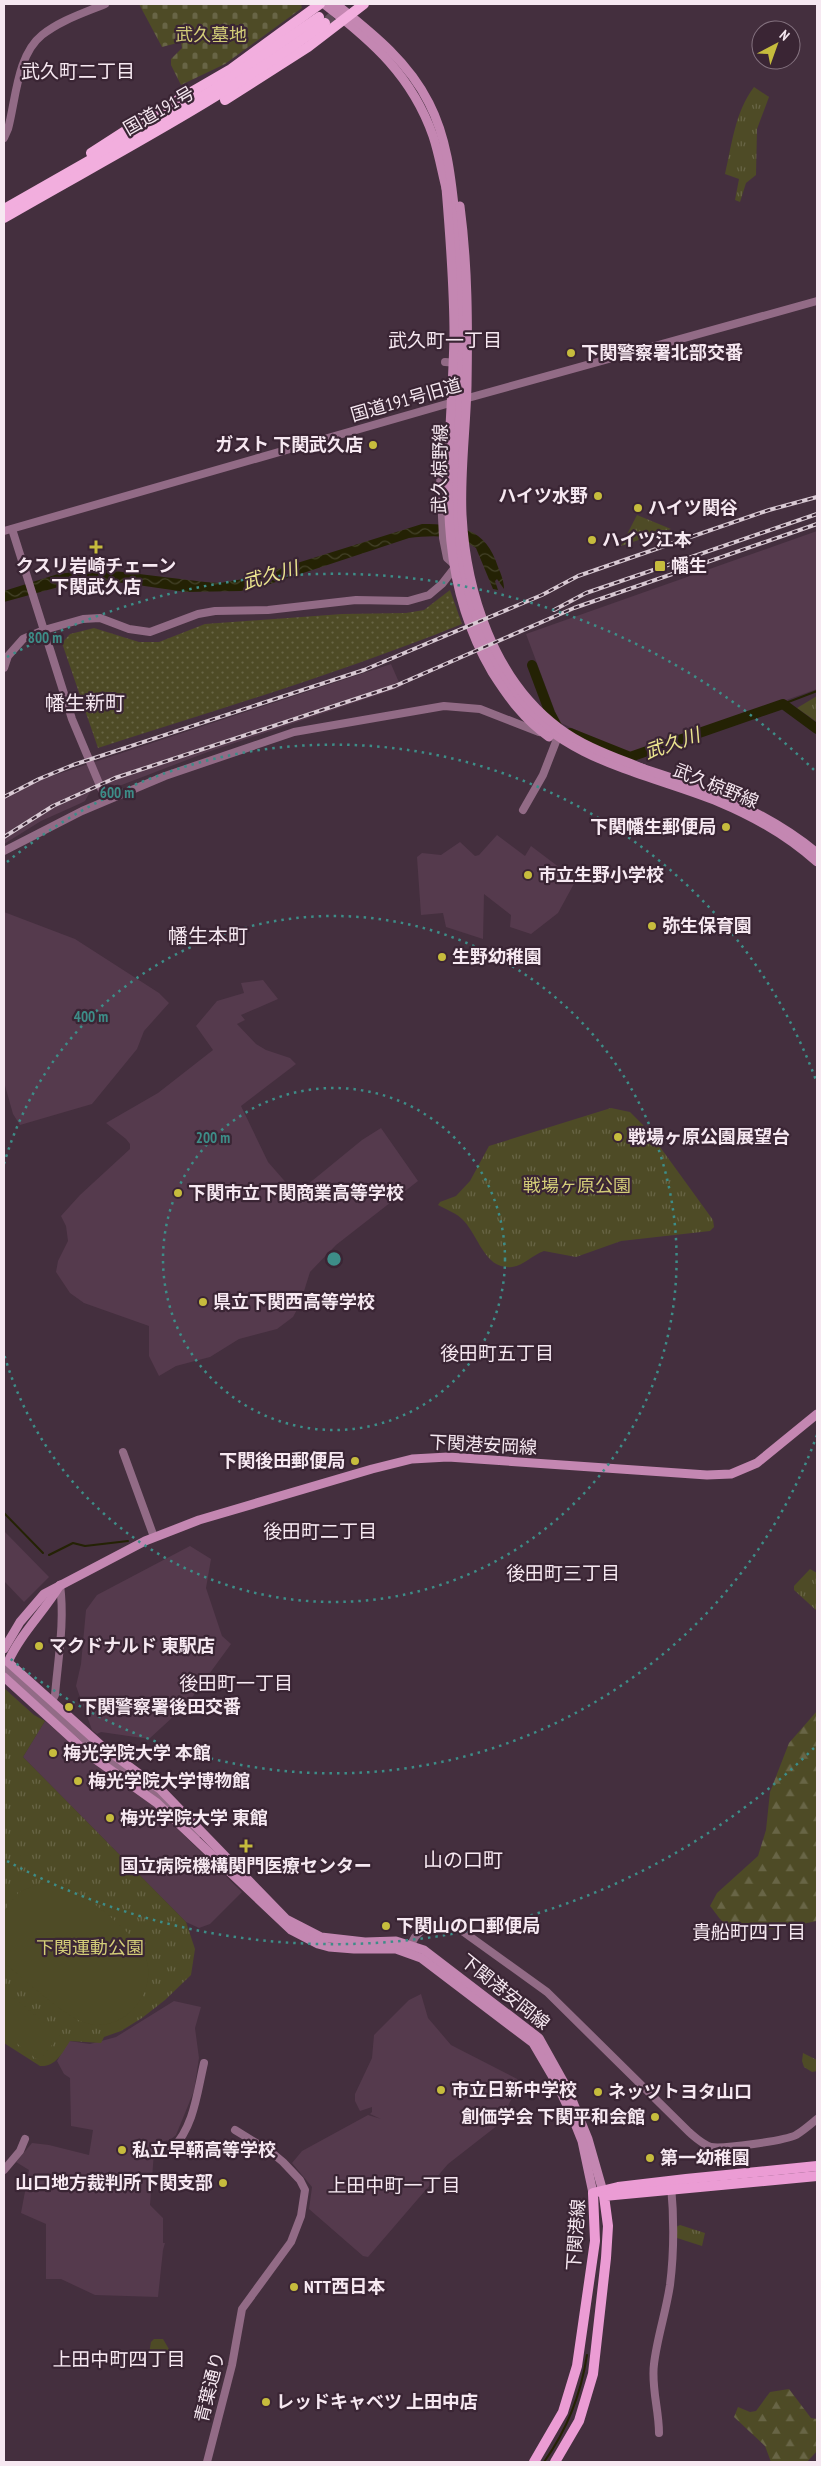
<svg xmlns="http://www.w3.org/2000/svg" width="821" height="2466" font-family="'PT Sans Narrow','Noto Sans JP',sans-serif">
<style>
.built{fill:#553a4d}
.grass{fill:url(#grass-dots)}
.forest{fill:url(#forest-firs)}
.cemetery{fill:url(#cemetery-stones)}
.park{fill:url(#park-tufts)}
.pitch{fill:#4e4b26}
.water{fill:url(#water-waves)}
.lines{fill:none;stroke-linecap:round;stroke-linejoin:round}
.stream{stroke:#242204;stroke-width:2}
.river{stroke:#242204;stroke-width:10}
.trunk-tunnel{stroke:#5f4b59;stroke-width:10;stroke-dasharray:10 5;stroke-linecap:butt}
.tertiary{stroke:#926b86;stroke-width:8}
.secondary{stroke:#c487b2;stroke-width:9}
.primary{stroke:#eb9cd4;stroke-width:10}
.trunk{stroke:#f2aede;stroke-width:10}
.rail-casing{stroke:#d8c9d3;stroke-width:4}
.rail{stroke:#3a2534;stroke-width:2;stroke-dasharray:5.5;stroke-linecap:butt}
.ring{fill:none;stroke:#3d8d88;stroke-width:2.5;stroke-dasharray:2.5 5}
.poi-dot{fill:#c6bc3d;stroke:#3a2534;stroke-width:2}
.labels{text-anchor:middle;stroke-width:4.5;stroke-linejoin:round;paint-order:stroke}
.park-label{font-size:18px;fill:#d3cd78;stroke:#3a2534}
.street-label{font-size:18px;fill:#f6e8f1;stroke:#3a2534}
.poi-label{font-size:18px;font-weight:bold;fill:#f6e8f1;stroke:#3a2534;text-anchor:start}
.neighbourhood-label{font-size:19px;fill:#f6e8f1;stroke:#3a2534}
.water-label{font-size:19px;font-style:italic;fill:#ebe58f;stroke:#3a2534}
.quarter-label{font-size:20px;fill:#f6e8f1;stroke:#3a2534}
.centre{fill:#3d8d88;stroke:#3a2534;stroke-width:2.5}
.ring-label{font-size:15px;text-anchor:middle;font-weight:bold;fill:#3d8d88;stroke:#3a2534;stroke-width:4.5;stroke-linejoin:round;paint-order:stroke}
</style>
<defs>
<pattern id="grass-dots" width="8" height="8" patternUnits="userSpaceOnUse" patternTransform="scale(1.25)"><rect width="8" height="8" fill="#4e4b26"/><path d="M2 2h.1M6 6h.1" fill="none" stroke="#686546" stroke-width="1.8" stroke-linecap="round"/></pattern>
<pattern id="forest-firs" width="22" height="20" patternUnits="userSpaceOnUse" patternTransform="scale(1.25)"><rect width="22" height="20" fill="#4e4b26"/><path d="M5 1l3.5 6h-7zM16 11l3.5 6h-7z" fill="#686546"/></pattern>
<pattern id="cemetery-stones" width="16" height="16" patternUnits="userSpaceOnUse" patternTransform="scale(1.25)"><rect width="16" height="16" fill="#4e4b26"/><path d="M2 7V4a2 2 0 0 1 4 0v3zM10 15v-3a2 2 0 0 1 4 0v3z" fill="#686546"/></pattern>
<pattern id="park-tufts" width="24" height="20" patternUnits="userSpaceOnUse" patternTransform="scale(1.25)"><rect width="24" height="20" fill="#4e4b26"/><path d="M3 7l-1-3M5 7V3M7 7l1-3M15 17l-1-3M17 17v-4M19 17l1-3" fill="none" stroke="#686546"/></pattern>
<pattern id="water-waves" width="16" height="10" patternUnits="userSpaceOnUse" patternTransform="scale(1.25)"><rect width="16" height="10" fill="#242204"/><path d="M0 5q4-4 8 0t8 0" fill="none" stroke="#444229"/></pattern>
</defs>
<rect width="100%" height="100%" fill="#442f3e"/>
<g class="built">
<path d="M817 531V689L635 754 625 753 559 722 526 634Z"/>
<path d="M391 664 401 687 205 753 119 786 108 784 90 792 85 801 79 804 41 821 4 844V799L40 780Z"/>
<path d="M497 835 525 856 531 846 576 880 558 913 531 934 510 927 511 915 484 894 483 939 446 927 443 913 421 915 417 857 422 853 441 855 460 842 475 856 479 855Z"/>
<path d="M4 912 75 939 159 993 169 1003 144 1031 137 1049 92 1104 20 1125 13 1114 4 1082Z"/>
<path d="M263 980 278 999 241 1015 245 1020 237 1024 256 1044 266 1050 290 1058 296 1064 241 1106 268 1162 296 1194 362 1140 381 1128 418 1181 336 1245 310 1272 300 1304 293 1317 277 1329 239 1339 210 1357 176 1366 159 1376 149 1356V1326L84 1303 70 1293 56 1272 58 1261 68 1241 66 1226 61 1216 80 1195 130 1149V1144L126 1139 106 1123 158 1093 213 1050 196 1026 217 1001 244 993 241 983Z"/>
<path d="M4 1531 49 1577 24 1602 4 1581Z"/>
<path d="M190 1546 211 1559 206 1588 222 1636 231 1644 188 1703 149 1739 101 1732 97 1734 92 1730 76 1686 81 1664 86 1610 97 1595Z"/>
<path d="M45 1721 90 1760 146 1798 242 1892 210 1924 199 1928 186 1922 23 1757Z"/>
<path d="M421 1994 428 2018 451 2045 521 2081 498 2125 448 2164 368 2257 363 2256 309 2209 312 2187 292 2163 302 2151 368 2115 381 2119 370 2114 372 2112V2107L360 2111 355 2101V2094L372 2058 374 2035 409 2000Z"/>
<path d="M174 2001 201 2007 195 2028 199 2058 194 2091 176 2135 170 2140 152 2143 154 2152 150 2205 163 2218V2243H165L163 2250 158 2297 95 2295 61 2279H46V2224L21 2213 29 2170 16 2162 32 2143 49 2145 89 2155 93 2130 71 2126 70 2078 64 2074 57 2061 69 2041 90 2044 116 2037Z"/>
</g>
<path class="grass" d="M450 590 462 624C343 672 220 709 98 748L62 643 70 634 94 628 139 642H159L205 624 342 614 406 613 424 610Z"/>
<g class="forest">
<path d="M817 1711V1921C795 1925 744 1938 725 1924 720 1920 715 1912 710 1906L717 1893 758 1856 766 1830 770 1792 789 1743Z"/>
<path d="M789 2389 811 2418 817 2419V2451L807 2462H771L765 2446 734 2417 738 2407 750 2412 756 2411 770 2392Z"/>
</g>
<path class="cemetery" d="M139 4H301L302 8 225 64 181 85 171 65V59L182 48 181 42 162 47Z"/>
<g class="park">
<path d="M754 87 769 97 757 129 756 175 746 183 740 202 735 200 739 179 725 174C732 144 735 112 754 87Z"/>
<path d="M637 515 671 529 621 546Z"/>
<path d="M817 696V722L797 708Z"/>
<path d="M611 1108 630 1112 647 1129 713 1220 714 1227 710 1231 621 1241 576 1257 544 1251C532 1255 525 1265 512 1267 485 1270 479 1237 464 1221 457 1213 447 1210 438 1205L440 1202 456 1196 470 1181 489 1146Z"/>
<path d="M810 1569 817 1573V1611L794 1590V1586Z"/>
<path d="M4 1688 34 1715 45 1721 23 1757 186 1922 195 1949 191 1975 165 2000 142 2018 121 2031 104 2037 101 2043 70 2041C62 2053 56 2067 40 2066L4 2043Z"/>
<path d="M803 2053 817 2060V2071L812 2072 804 2067 802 2061Z"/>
<path d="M680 2225 705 2233 702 2246 677 2238 676 2227Z"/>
<path d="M154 2339H163L170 2351 149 2354 151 2342Z"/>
</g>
<g class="pitch">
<path d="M53 1883C60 1885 68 1887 74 1891 93 1901 140 1938 146 1958 158 1994 121 2037 83 2022 61 2014 24 1978 4 1963V1911L19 1892 38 1884Z"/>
<path d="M4 1990 60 2035 39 2061 4 2033Z"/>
</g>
<path class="water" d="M422 524C459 524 486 528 498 567 501 574 504 581 504 589L497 579 495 581 498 590 493 589 476 548C457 534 432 535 409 538L267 585 241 591 186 592 96 579 84 580 4 602V591L58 574 98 569 205 582 220 583 249 578Z"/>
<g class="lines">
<g class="stream">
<path d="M783 704 817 691"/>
<path d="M4 1513 43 1553"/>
<path d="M49 1555 73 1543 85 1546 128 1541"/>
<path d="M544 2462C567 2430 581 2394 587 2355"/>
</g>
<g class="river">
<path d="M532 665 550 713 557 726"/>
<path d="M570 733 630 757 783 704 817 729"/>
</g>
<path class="trunk-tunnel" d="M325 23 347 4"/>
<g class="tertiary">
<path d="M4 138 8 129C16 99 17 55 42 35 61 20 84 13 105 4"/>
<path d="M445 362 458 363"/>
<path d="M12 529 72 719 106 800"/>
<path d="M4 531 450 403 817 301"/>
<path d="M4 668 8 656 23 639 44 630 83 619 100 618 129 629 150 632 198 614 215 611 268 610 356 600 408 601 429 595 442 584 456 566 447 558 443 538 439 453 442 449 448 447"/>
<path d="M523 810 543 775 557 739"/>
<path d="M4 851 82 811 165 776 294 732 444 706 480 709 539 732"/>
<path d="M123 1452 154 1537"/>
<path d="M4 1667 96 1749 157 1795 197 1834"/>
<path d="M51 1703 55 1695C58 1659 65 1621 60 1585"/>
<path d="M408 1950 415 1937 427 1925 454 1926 465 1933 547 1992 689 2132C696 2138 702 2144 711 2147 723 2149 784 2141 796 2135 803 2131 811 2124 817 2119"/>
<path d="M172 2149C194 2127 197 2093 204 2063"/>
<path d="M4 2170 20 2151 25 2139"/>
<path d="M659 2433C659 2410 651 2387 654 2364 657 2338 666 2312 670 2285 674 2253 674 2217 671 2185"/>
<path d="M207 2462 232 2365 242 2309 291 2242 301 2216 305 2190 300 2180 283 2162 271 2152 235 2130"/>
</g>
<g class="secondary">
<path d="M324 4C373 42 412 76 433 136 439 154 442 173 447 192"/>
<path d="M336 4C372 33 408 61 429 103 447 138 451 177 455 215 459 255 461 296 461 336 459 464 432 586 517 698 564 761 650 774 719 802 755 817 788 836 817 862"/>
<path d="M446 188C450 236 454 286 454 335 452 452 429 565 492 672 508 697 524 720 549 737"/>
<path d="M460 206C468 266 468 326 467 386 466 429 460 472 462 515 466 592 494 680 559 728 584 747 615 757 644 769"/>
<path d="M638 767C702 787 765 810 817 853"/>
<path d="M60 1585C44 1612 21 1633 8 1662L103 1747 161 1790 286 1919 321 1937 365 1942 396 1941 424 1950 539 2038 568 2090 588 2139 604 2195"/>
<path d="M4 1649 20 1622 44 1594 145 1541 199 1520 372 1469 412 1459 448 1457 707 1475 731 1474 757 1463 817 1414"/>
<path d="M4 1677 91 1756 157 1803 291 1930 318 1944 329 1947 354 1949H396L421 1958 533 2043 557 2084 572 2116 582 2141 593 2193"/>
</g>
<g class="primary">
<path d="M534 2462 563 2412 577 2366 595 2241 593 2193 618 2187 686 2179 817 2166"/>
<path d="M555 2462 579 2421 593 2374 606 2258 608 2226 604 2196 817 2176"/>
</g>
<g class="trunk">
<path d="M225 100 308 47 364 4"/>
<path d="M91 153 136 124 231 69 320 4"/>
<path d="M4 209 213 90 319 17"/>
<path d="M4 218C113 155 224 98 325 23"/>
</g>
<g class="rail-casing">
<g id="rail">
<path d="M554 610 586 593 817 514"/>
<path d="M4 797 39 779 73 765 364 670 542 595 578 576 769 510 817 497"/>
<path d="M4 837 53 806 115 778 395 686 574 608 817 524"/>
</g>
</g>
<use href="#rail" class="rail"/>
</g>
<g class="ring">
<circle cx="334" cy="1259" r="171"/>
<path d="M4 1164A343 343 0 1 1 4 1354"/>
<path d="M817 1435A514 514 0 0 1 7 1656M7 862A514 514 0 0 1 817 1083"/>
<path d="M814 1748A685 685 0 0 1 7 1861M7 657A685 685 0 0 1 814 770"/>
</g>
<g class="poi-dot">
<circle cx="571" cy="353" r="5"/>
<circle cx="373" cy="445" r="5"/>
<circle cx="598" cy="496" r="5"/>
<circle cx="638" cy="508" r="5"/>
<circle cx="592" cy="540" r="5"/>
<path d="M93.5 539.5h5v5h5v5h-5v5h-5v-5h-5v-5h5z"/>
<rect x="654" y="560" width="12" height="12" rx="2.5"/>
<circle cx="726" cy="827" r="5"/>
<circle cx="528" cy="875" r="5"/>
<circle cx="652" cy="926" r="5"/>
<circle cx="442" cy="957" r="5"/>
<circle cx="618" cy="1137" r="5"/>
<circle cx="178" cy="1193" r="5"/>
<circle cx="203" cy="1302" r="5"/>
<circle cx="355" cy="1461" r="5"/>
<circle cx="39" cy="1646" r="5"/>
<circle cx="69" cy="1707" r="5"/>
<circle cx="53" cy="1753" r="5"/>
<circle cx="78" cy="1781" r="5"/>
<circle cx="110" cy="1818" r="5"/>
<path d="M243.5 1838.5h5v5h5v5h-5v5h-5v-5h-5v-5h5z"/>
<circle cx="386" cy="1926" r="5"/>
<circle cx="441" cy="2090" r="5"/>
<circle cx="598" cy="2092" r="5"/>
<circle cx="655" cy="2117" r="5"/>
<circle cx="122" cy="2150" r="5"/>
<circle cx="650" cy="2158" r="5"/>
<circle cx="223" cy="2183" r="5"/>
<circle cx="294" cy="2287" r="5"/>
<circle cx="266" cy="2402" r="5"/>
</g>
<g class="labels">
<g class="park-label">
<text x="211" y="41">武久墓地</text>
<text x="577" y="1192">戦場ヶ原公園</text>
<text x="90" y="1954">下関運動公園</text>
</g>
<g class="street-label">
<text transform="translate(159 111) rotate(-30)" y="6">国道191号</text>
<text transform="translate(406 400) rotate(-16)" y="6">国道191号旧道</text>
<text transform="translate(440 469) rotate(-89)" y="6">武久椋野線</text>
<text transform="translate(716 786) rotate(22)" y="6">武久椋野線</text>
<text transform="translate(483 1445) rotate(3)" y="6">下関港安岡線</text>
<text transform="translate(505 1992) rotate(39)" y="6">下関港安岡線</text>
<text transform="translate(576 2235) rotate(-86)" y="6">下関港線</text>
<text transform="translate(210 2387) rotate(-76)" y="6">青葉通り</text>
</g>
<g class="poi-label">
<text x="581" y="359">下関警察署北部交番</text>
<text x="363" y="451" text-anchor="end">ガスト 下関武久店</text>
<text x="588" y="502" text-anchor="end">ハイツ水野</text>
<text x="648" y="514">ハイツ関谷</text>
<text x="602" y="546">ハイツ江本</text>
<text x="96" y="572" text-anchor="middle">クスリ岩崎チェーン<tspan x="96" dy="21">下関武久店</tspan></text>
<text x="671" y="572">幡生</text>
<text x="716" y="833" text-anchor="end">下関幡生郵便局</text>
<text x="538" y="881">市立生野小学校</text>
<text x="662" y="932">弥生保育園</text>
<text x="452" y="963">生野幼稚園</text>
<text x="628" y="1143">戦場ヶ原公園展望台</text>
<text x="188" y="1199">下関市立下関商業高等学校</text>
<text x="213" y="1308">県立下関西高等学校</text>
<text x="345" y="1467" text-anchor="end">下関後田郵便局</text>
<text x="49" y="1652">マクドナルド 東駅店</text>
<text x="79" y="1713">下関警察署後田交番</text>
<text x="63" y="1759">梅光学院大学 本館</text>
<text x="88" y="1787">梅光学院大学博物館</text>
<text x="120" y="1824">梅光学院大学 東館</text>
<text x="246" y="1872" text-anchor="middle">国立病院機構関門医療センター</text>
<text x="396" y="1932">下関山の口郵便局</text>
<text x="451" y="2096">市立日新中学校</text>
<text x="608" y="2098">ネッツトヨタ山口</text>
<text x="645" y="2123" text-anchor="end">創価学会 下関平和会館</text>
<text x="132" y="2156">私立早鞆高等学校</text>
<text x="660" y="2164">第一幼稚園</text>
<text x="213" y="2189" text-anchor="end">山口地方裁判所下関支部</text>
<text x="304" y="2293">NTT西日本</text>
<text x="276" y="2408">レッドキャベツ 上田中店</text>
</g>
<g class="neighbourhood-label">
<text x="78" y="78">武久町二丁目</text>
<text x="445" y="347">武久町一丁目</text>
<text x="497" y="1360">後田町五丁目</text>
<text x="320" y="1538">後田町二丁目</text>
<text x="563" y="1580">後田町三丁目</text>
<text x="236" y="1690">後田町一丁目</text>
<text x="749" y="1939">貴船町四丁目</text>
<text x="394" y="2192">上田中町一丁目</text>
<text x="119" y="2366">上田中町四丁目</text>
</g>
<g class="water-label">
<text transform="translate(270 575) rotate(-16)" y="7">武久川</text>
<text transform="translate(672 743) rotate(-19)" y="7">武久川</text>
</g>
<g class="quarter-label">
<text x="85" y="710">幡生新町</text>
<text x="208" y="943">幡生本町</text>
<text x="463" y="1867">山の口町</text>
</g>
</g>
<circle cx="334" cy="1259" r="8" class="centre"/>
<g class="ring-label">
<text x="45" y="643">800 m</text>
<text x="117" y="798">600 m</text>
<text x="91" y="1022">400 m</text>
<text x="213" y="1143">200 m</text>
</g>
<rect width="821" height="2466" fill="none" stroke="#f6e8f1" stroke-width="10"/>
<g transform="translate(776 45) rotate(41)"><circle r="24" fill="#3a2534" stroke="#857380"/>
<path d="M0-4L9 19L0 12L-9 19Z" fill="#c6bc3d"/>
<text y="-8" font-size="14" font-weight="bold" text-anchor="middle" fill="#f6e8f1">N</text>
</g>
</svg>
